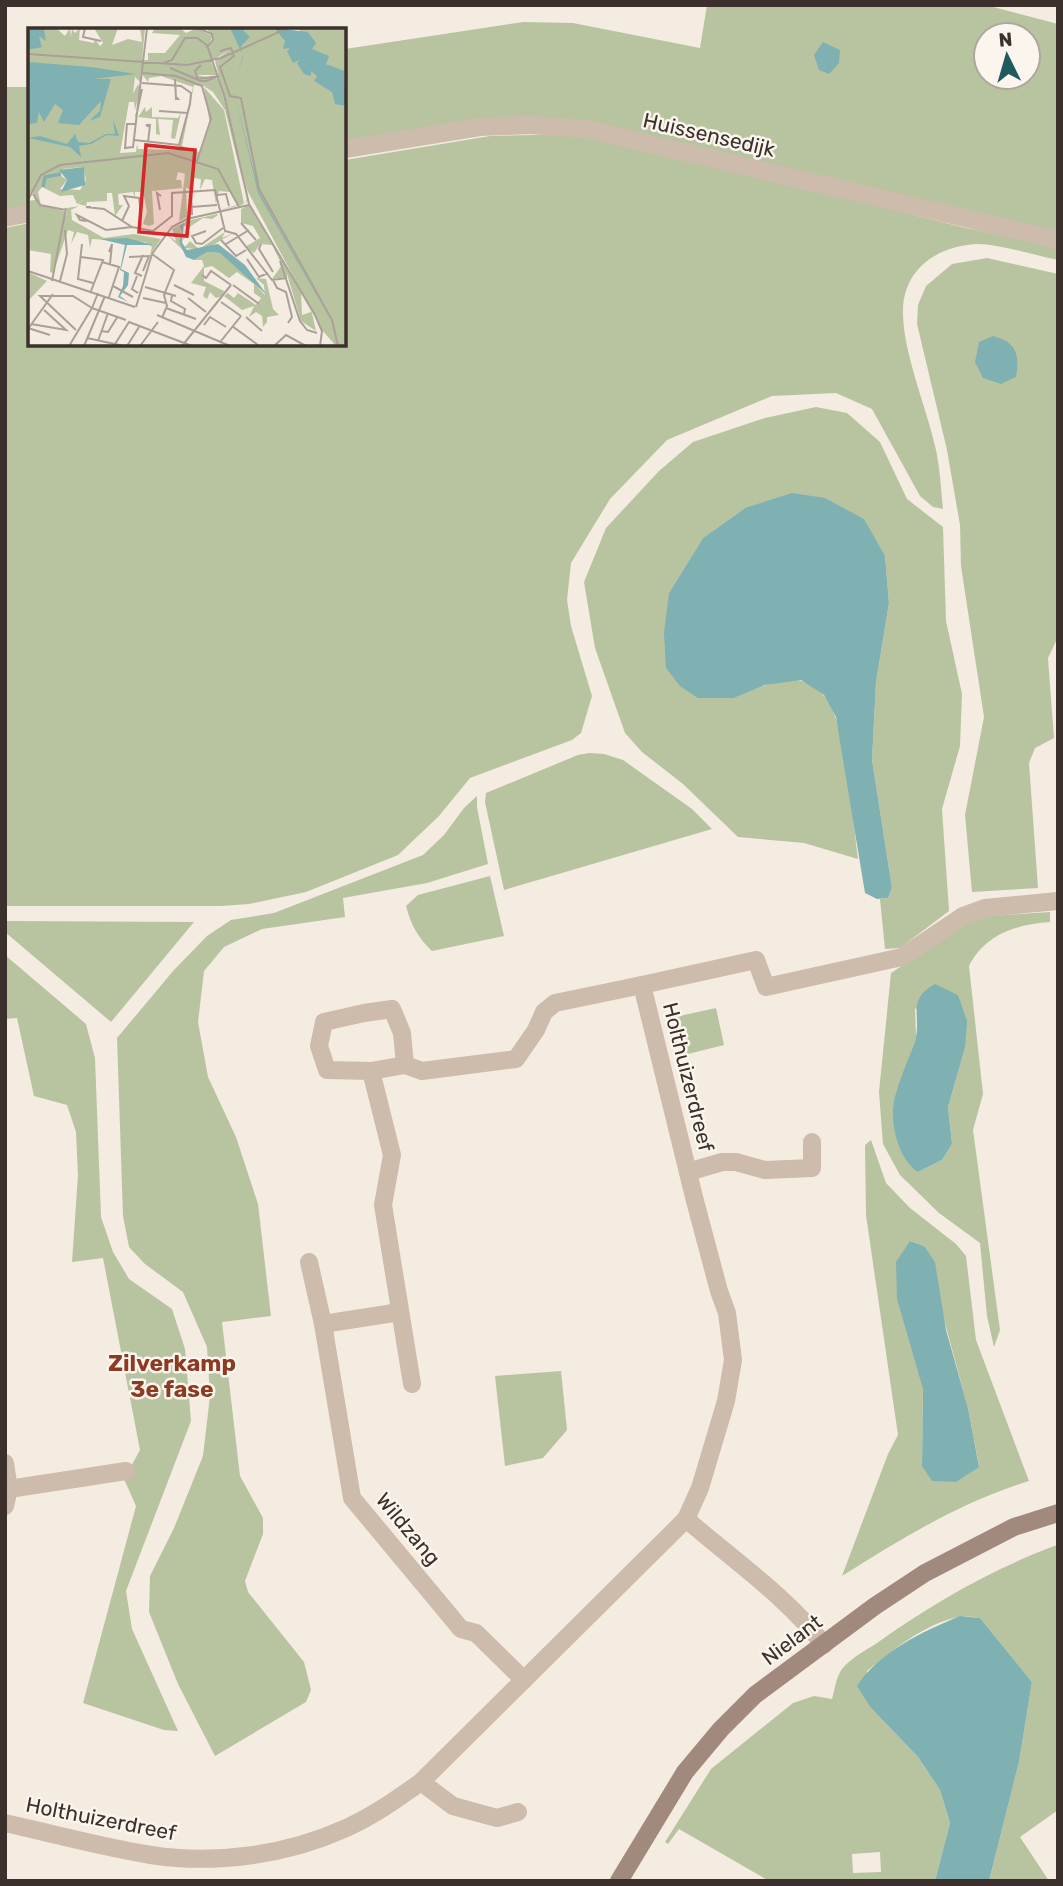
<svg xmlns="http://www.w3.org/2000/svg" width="1063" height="1886" font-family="Rubik,sans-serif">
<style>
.green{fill:#b8c4a0;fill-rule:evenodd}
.water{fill:#7fb0b2}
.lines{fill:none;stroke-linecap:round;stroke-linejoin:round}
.street{stroke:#cdbbac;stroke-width:18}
.secondary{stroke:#a18a7d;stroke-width:18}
.labels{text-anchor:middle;stroke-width:5;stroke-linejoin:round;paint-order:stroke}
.street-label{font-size:21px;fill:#3b302b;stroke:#fbf5ee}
.neighbourhood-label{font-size:23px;font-weight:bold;fill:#8c3b22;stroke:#fbf5ee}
.inset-river{fill:none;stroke:#7fb0b2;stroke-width:3.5}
.inset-road{fill:none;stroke:#aaa098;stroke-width:2}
.view{fill:#d62828;fill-opacity:0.15;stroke:#d62828;stroke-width:3.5}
.inset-edge{fill:none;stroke:#3b302b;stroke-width:3.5}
</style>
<rect width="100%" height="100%" fill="#f4ebe1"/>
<g class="green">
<path d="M707 5H986L1058 24V235L590 124 345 142V49L523 22 573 23 700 48ZM986 35H1028V77H986Z"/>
<path d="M5 87H30V206L5 211Z"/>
<path d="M585 134 962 227 1058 247V260C1038 256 998 244 979 244 940 245 904 267 903 310 902 351 927 408 936 450 940 469 941 489 943 509L933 507 920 496 872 409 836 393 772 396 667 440 610 499 571 563 567 600 571 626 592 696 581 733 572 740 470 778 439 816 398 855 306 892 249 904 221 906H5V228L30 223V345H345V160L490 136Z"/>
<path d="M987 258 1058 274V637L1048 658 1054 738 1035 748 1029 763 1038 888 972 892 965 815 984 717 961 566 960 525 947 450 917 324 918 305 926 286 952 264Z"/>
<path d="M816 407 847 413 880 442 907 499 943 527 946 621 962 694 960 746 942 809 949 911 900 948 885 949 880 899 888 898 892 888 872 760 876 682 889 603 885 556 745 508 703 538 669 593 734 698C750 691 785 675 802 681 808 683 820 691 824 696 847 720 853 823 858 859L804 843 738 837 683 784 642 752 625 733 595 648 584 582 606 528 659 471 693 442 765 418Z"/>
<path d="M589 753 604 754 623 760 692 809 712 829 504 890 485 802 486 793 578 755Z"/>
<path d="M477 796V807L488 864 427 883 343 898 345 917 262 929 224 947 204 971 198 1022 208 1077 236 1137 258 1204 271 1316 222 1322 240 1476 263 1518V1534L245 1581 248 1592 304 1662 311 1690 306 1702 215 1756 178 1684 149 1612 150 1576 174 1528 203 1456 210 1396 207 1347 183 1292 145 1264 129 1247 123 1216 117 1038 174 970 207 936 231 920 274 913 423 855 444 835 464 808Z"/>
<path d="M490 876 504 936 432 951C418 938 411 925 406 906L418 895Z"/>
<path d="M1050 912V922C1018 924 985 934 969 966L983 1094 973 1130 1000 1330 994 1347 987 1316 980 1243 939 1213 900 1175 883 1144 879 1092 891 973 976 917ZM915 1008 965 1048 948 1107 952 1144 942 1160 918 1172 893 1108 916 1037Z"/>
<path d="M5 921 194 922 111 1022 5 932Z"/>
<path d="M5 955 86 1024 95 1058 101 1217 113 1252 129 1279 172 1309 185 1349 191 1421 126 1591 132 1629 178 1731 164 1730 83 1703 136 1506 124 1479 140 1450 103 1258 72 1262 78 1175 76 1132 67 1105 34 1096 17 1018 5 1019Z"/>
<path d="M716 1008 724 1045 684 1055 675 1017Z"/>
<path d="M871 1140 886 1183 910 1208 956 1244 966 1256 976 1340 1029 1481C963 1501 900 1539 842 1576L888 1454 898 1435 866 1215 865 1145ZM910 1241 924 1246 968 1408 979 1466H922L923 1389Z"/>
<path d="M561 1371 567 1430 543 1458 505 1466 495 1376Z"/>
<path d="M1057 1545 1058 1810 1020 1837 1049 1881H989L1019 1762 1032 1682 980 1618C973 1617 965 1615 958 1617 924 1624 893 1650 867 1671L871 1708 918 1757 940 1790 950 1823 935 1881H769L679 1829 668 1844 665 1842 711 1769 793 1703 814 1696 832 1699C835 1689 836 1677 842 1669 851 1658 866 1650 877 1643 933 1603 992 1569 1057 1545ZM880 1852 881 1872 853 1873 852 1854Z"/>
</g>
<g class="water">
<path d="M823 42 840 50 839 63 829 74 819 70 814 55Z"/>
<path d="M993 336C1016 342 1020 354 1016 377L1001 384 983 378 975 362 979 342Z"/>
<path d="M792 493 825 498 864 519 885 556 889 603 876 682 872 760 892 888 888 898 877 899 865 893 836 717 824 695 801 680 765 685 734 698H698L680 686 666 668 664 633 669 593 703 538 745 508Z"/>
<path d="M935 984 958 995 967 1021 965 1048 948 1107 952 1144 942 1160 918 1172C900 1160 892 1131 893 1109 894 1091 909 1059 915 1041 922 1016 906 1000 935 984Z"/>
<path d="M910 1241 924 1246 935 1262 946 1330 968 1408 979 1467 956 1482 932 1481 922 1466 923 1389 897 1299 896 1262Z"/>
<path d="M960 1616 980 1618 1032 1682 1019 1762 989 1881H935L950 1823 940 1790 918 1757 871 1708 857 1686C880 1651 922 1632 960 1616Z"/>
</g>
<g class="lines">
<g class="street">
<path d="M345 149 480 127 530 125 586 129 1058 240"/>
<path d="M5 218 30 213"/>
<path d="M405 1065 402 1033 392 1009 364 1013 324 1022 319 1046 327 1070 371 1071 392 1155 383 1205 412 1384"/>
<path d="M371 1071 405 1065 422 1071 516 1059 536 1030 544 1012 555 1003 642 985"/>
<path d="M688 1172 722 1162H736L765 1170 812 1168V1142"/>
<path d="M309 1262 323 1324"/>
<path d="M400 1312 323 1324 352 1498 461 1629 476 1633 524 1680"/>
<path d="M5 1463 9 1489"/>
<path d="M5 1506 9 1489 126 1471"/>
<path d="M686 1519C733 1560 785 1595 824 1645"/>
<path d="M421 1782 453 1806 497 1818 518 1812"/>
<path d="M5 1823C54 1834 102 1847 151 1855 215 1865 286 1855 344 1829 372 1817 397 1799 421 1782L686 1519 700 1488 726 1401 733 1360 727 1313 719 1291 695 1201 642 985 756 960 766 987 902 957 963 916 985 908 1058 901"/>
</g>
<path class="secondary" d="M619 1881 685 1772 721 1729 755 1695 875 1606 925 1573 1014 1527 1058 1513"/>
</g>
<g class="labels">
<g class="street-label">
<text transform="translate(709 135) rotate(13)" y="7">Huissensedijk</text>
<text transform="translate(688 1077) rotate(76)" y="7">Holthuizerdreef</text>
<text transform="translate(408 1529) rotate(50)" y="7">Wildzang</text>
<text transform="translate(792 1640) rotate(-37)" y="7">Nielant</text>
<text transform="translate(101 1819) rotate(11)" y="7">Holthuizerdreef</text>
</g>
<g class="neighbourhood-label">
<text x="172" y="1371">Zilverkamp<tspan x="172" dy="26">3e fase</tspan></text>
</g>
</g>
<g transform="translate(28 28)">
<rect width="318" height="318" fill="#f4ebe1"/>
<path d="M6 0H28L37 8 42 0 43 9 44 1 47 5 52 0 51 12 66 15 67 11 72 18 75 15 66 0H90L84 17 100 11 114 14 112 0H117L114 32H120V25H137L152 7 124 5 127 0H152L158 5 169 0 184 8 181 19 186 11 179 1 249 0 318 76V318H308L294 302 219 162 187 33 202 21 183 34 189 47H167L191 51 220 171 217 177 219 170 197 82 185 64 176 58 166 57 154 118 171 124 170 132 182 97 176 59 196 82 216 175 214 177 191 182 209 177 202 164 191 163 188 176 184 152 177 151 172 162 173 151 166 150 162 162 158 159 159 189 151 193 157 146 150 144 148 152H153L154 160 124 163 126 196 121 198 115 196 119 184 115 164H107V169L105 164 90 166 91 177H95L87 188 84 165H79V173L59 174 58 178 50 176 57 171 49 176 45 167 32 168 14 159 10 164 13 177 36 183 38 189 39 180 51 178 43 182 44 192 76 210 106 206 133 211 122 227 124 219 117 214 64 211 62 220 60 207 49 204 43 216 46 204 40 202 25 245 22 244 23 226 0 222V173L7 172 5 164 0 172V22L14 18ZM113 45 120 54 121 50 133 48 165 59 150 122 110 121 109 116 108 124 92 125 101 74H106L107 82 112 62 110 56 105 66 107 49 112 54ZM55 139 58 152 52 162 32 161 39 152 32 147 35 141ZM270 0H318V55L283 21ZM117 79 118 84 124 79V89L150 90 153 85 147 111 143 110 145 92 130 91 132 107 128 106V91L110 89ZM221 177 273 265 274 287 283 284 275 268 284 285 288 303 273 293 259 246V249L244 251 254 237 244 217 232 216 226 225 217 219 232 210 225 198 213 195V181ZM189 186 190 187 184 191 175 190 163 198 154 214 157 219 162 213 171 221 197 204 194 210 205 205 177 222 157 220 154 215 159 198H151L154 204 151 214 158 225 139 207 148 213 144 201 159 193ZM179 224 192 225 209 237 237 267 236 257 228 250 238 251 245 281 251 287 239 289V294L235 299 234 288 228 284 221 289 226 278 214 282 196 268 200 265 206 270 210 265 228 277 233 270 226 265V256L209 244 201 250 184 238 176 240V253L196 263 194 268 188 270 182 264 179 271 175 268 178 259 163 255 176 238 174 232H166ZM0 244 19 253 0 273Z" fill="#b8c4a0" fill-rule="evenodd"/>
<path d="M0 0 16 1 18 13 11 8 14 19 0 22ZM202 0H213L222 9 213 18 215 29 208 51 209 68 208 51 215 27ZM246 0 280 4 288 15 284 21 301 28 298 36 316 43 318 78 307 76 304 64 286 53 289 48 283 43V48L276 46 269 35 272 32 265 35 259 23 262 20 255 21 257 13ZM0 34 63 39 108 46 65 51H83L72 89 61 93 72 83 73 73 51 97 30 95 35 82 27 76 16 94 11 84 9 95 0 96ZM208 71 231 164 303 293 230 165ZM85 91 91 108 79 107 63 116 51 118 53 129 42 119 0 110 12 108 39 116 47 106 50 114 61 115 78 106H87ZM56 139 57 157 33 164 39 152 31 142ZM156 195 154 215 159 222 190 216 217 237 239 267 192 225 179 224 166 232 158 229 151 214 154 204 151 198ZM99 210 125 217H99L93 241 101 245 100 257 92 268 100 274 90 269 95 258 96 244 92 242 97 217 72 211Z" fill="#7fb0b2"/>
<path class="inset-river" d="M15 159 17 149 33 146"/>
<path class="inset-road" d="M57 0 55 9 73 13M170 0 184 6 185 12 181 17 178 19 183 15M179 17 196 67 221 176 287 287 294 303 292 318M192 23 203 20 206 28 192 39 202 68 213 70 231 161 304 292 310 318M0 26 159 37 193 30 260 0M136 35 144 32 157 10H169L179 17M142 40 173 53H178L191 48 170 51 167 43 173 37M115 45 148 48 174 58 183 91 169 133M147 51 148 71H150L148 69M131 83 160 85M108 89 114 61M107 96H99L97 120 105 119 119 0M106 112 151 117 162 76 163 65 153 58 114 55M120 114 122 97H118L122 99M163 163 164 187M5 166 12 177 38 182M189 167 198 166 201 178M0 172 13 147 32 137 140 125 190 141 211 179M63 179H58L76 181 104 199 125 203 144 188V165L187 162 197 203 208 206 244 252 259 250M163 179 189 177M132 182 129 165 133 168M59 193 52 192 49 187 78 202 104 199M94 193 101 178 96 168 111 170 113 185M213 195 228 212M178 203 164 208 168 215 174 216 195 200M193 212 208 228 218 222M54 216 50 251 65 255M198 216 221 202M233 216 231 221 245 244M81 224 84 216 82 236M124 226 146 242 136 267 139 278 134 290M53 229 75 232 63 263M101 229 121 228 115 243M219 231 231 249 240 245M252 233 272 293 279 302 289 305M74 234 91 239 81 269M0 243 107 279M174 247 178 250 183 243 203 257M109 248 104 261 110 265M114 248 107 245 115 227M245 252 249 260 258 264 264 289 260 295M24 253 38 180M32 253 39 226 37 202M146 257 166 267M205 257 231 276M85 258 105 269M117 259 148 268M144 267 143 273 157 281 156 286M115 270 138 275M160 270 178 284M193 274 213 288M108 279 124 226 144 199 159 191 221 177M138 280 168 291M129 287 202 318M218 289 234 303M3 296 38 302 16 282M176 297 182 289 198 299M204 298 230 317M0 300 22 307M0 301 25 266M48 302 12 268H45L64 280 70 265M73 303 80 304 90 288M59 310 96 318M70 313 80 285M193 313 213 288M87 316 101 294 164 318M41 318 64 280 98 292M56 318 77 268M99 318 111 299M112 318 130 294M154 318 203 257M246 318 258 307 278 318"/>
<path class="view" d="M118 117 167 122 159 208 111 204Z"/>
<rect width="318" height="318" class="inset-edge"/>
</g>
<rect width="1063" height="1886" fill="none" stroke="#3b302b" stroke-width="14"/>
<g transform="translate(1007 56) rotate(355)"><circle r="33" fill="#fbf5ee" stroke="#aea6a0" stroke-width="2"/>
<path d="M0-5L12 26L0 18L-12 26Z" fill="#1f5a5e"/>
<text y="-10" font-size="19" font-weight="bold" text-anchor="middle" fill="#3b302b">N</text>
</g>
</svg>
